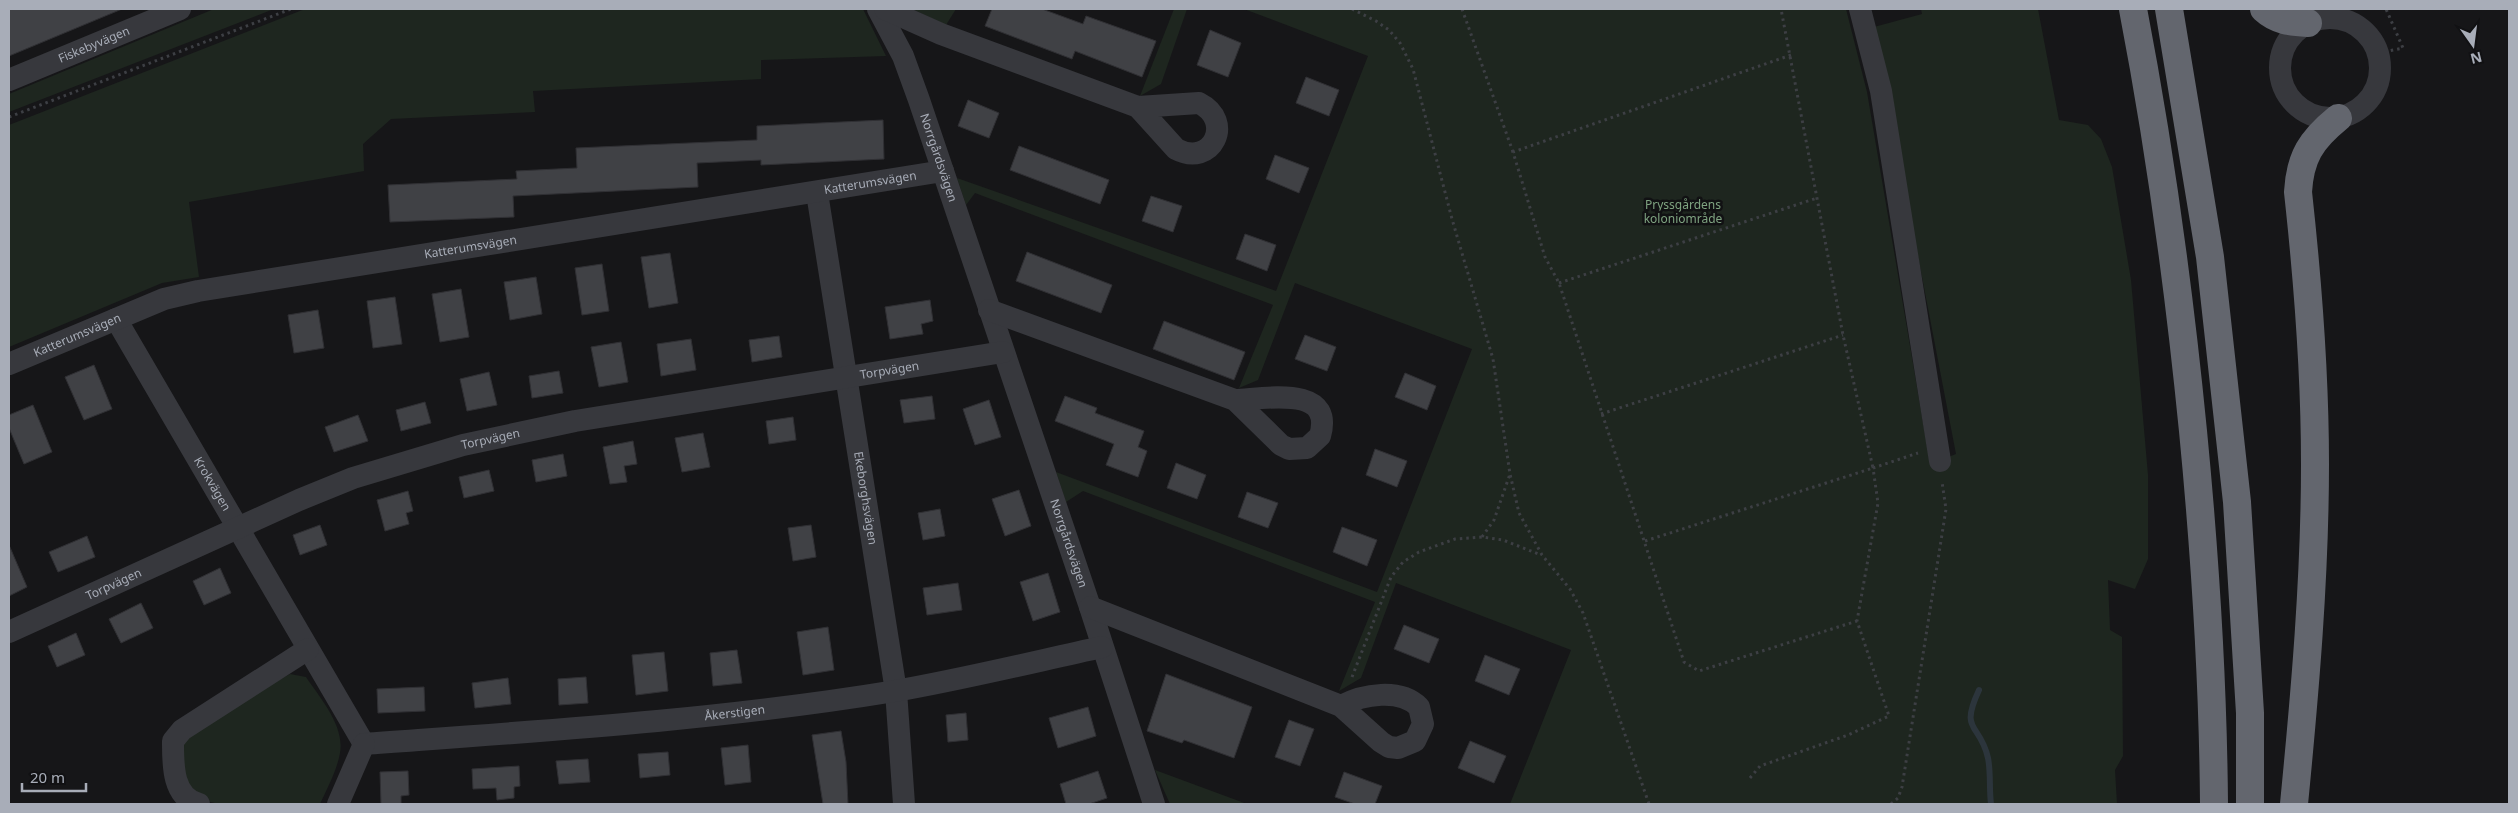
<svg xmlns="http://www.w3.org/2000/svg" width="2518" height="813" font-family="'Noto Sans',sans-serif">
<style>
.green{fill:#1e261f}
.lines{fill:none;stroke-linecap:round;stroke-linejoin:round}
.stream{stroke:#2c353c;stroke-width:6}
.building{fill:#404145;stroke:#303034}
.path{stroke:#3d3f44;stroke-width:3;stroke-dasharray:2.5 4;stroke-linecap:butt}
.minor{stroke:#37383d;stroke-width:22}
.highway{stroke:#63666e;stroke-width:28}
.labels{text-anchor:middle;stroke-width:5;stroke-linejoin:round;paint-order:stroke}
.street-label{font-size:12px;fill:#a8adb8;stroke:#111113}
.park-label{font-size:12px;fill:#7fa381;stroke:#111113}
</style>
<rect width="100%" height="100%" fill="#161618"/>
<g class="green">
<path d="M214 9H274L9 112V94Z"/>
<path d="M305 9H863L886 56 761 60V79L533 91 535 112 391 119 363 144 364 171 189 202 199 277 162 283 9 347V125Z"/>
<path d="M912 9H956L946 25Z"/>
<path d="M1174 9H1187L1161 84 1140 96Z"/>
<path d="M1244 9H1846L1867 92 1930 464 1956 454 1874 27 1922 14 1921 9H2038L2059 120 2088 125 2101 139 2112 167 2131 280 2148 475V559L2135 589 2108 580 2110 630 2122 637 2123 756 2115 770 2117 804H1510L1571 650 1396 583 1361 678 1339 691 1375 602 1083 491 1066 502 1056 472 1377 592 1472 349 1295 283 1258 380 1239 388 1273 305 975 193 966 205 957 178 1276 291 1368 56Z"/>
<path d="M290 674 306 677C320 698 345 726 340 753 337 770 327 789 320 804H219L202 800 190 791 179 756 185 732Z"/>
<path d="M1155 770 1247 804H1170Z"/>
</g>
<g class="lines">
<path class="stream" d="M1979 690C1959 733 1980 722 1988 758 1991 773 1989 789 1991 804"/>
</g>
<g class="building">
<path d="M9 9H122L9 56Z"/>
<path d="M992 9H1042L1083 24 1086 16 1156 41 1142 77 1075 51 1072 59 985 26Z"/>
<path d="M1210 30 1241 43 1228 77 1197 65Z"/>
<path d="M1306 77 1339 90 1329 116 1296 103Z"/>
<path d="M968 100 999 113 989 138 958 126Z"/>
<path d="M883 120 884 159 761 165V160L697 163 698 187 513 196 514 217 390 222 388 185 517 179 516 171 577 168 576 148 757 140V126Z"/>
<path d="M1019 146 1109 180 1100 204 1010 170Z"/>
<path d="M1275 155 1309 168 1299 193 1266 179Z"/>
<path d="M1151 196 1182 206 1173 232 1142 221Z"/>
<path d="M1245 234 1276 245 1267 271 1236 259Z"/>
<path d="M1027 252 1112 285 1101 313 1016 281Z"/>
<path d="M670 253 678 303 649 308 641 257Z"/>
<path d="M602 264 609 311 582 315 575 268Z"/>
<path d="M536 277 542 314 510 320 504 282Z"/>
<path d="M461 289 469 337 440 342 432 294Z"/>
<path d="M395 297 402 344 373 348 367 301Z"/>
<path d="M930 300 933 321 921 324 923 334 890 339 885 307Z"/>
<path d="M318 310 324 348 294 353 288 315Z"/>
<path d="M1164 321 1245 352 1234 380 1153 349Z"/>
<path d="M1305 335 1336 347 1327 371 1295 359Z"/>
<path d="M779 336 782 357 752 362 749 340Z"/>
<path d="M691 339 696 370 661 376 657 344Z"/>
<path d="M621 342 628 382 599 387 591 347Z"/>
<path d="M94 365 112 409 84 420 65 377Z"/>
<path d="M559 371 563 393 532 398 529 376Z"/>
<path d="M489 372 497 405 467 411 460 379Z"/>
<path d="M1405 373 1436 386 1427 410 1395 397Z"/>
<path d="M932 396 935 419 904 423 900 400Z"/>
<path d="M1065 396 1097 408 1095 413 1144 431 1138 447 1147 451 1138 477 1106 465 1114 444 1055 421Z"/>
<path d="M989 400 1001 437 975 445 963 409Z"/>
<path d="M425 402 431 423 401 431 396 410Z"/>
<path d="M33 405 52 452 24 464 9 428V415Z"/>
<path d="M358 415 368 441 334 452 325 427Z"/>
<path d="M793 417 796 440 769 444 766 421Z"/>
<path d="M703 433 710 467 682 472 675 438Z"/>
<path d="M633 441 637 464 624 466 627 482 610 484 603 447Z"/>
<path d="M1375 449 1407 461 1397 487 1366 475Z"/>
<path d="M563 454 567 476 536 482 532 460Z"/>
<path d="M1176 463 1206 475 1197 499 1167 488Z"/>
<path d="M489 470 494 491 464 498 459 477Z"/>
<path d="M1019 490 1031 526 1005 536 992 499Z"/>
<path d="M408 491 413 511 406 513 409 524 385 531 377 500Z"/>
<path d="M1247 492 1278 503 1268 528 1238 517Z"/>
<path d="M940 509 945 536 923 540 918 513Z"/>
<path d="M320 525 327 545 300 555 293 535Z"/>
<path d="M811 525 816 557 793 561 788 528Z"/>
<path d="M1342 527 1377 540 1367 566 1333 552Z"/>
<path d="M87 536 95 557 58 572 49 552Z"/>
<path d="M9 545 27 587 9 596Z"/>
<path d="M220 568 231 593 204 605 193 581Z"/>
<path d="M1048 573 1060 612 1033 621 1020 582Z"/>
<path d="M958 583 962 610 927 615 923 588Z"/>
<path d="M141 603 153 628 121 643 109 619Z"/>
<path d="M1404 625 1439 639 1429 663 1394 649Z"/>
<path d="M828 627 834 670 803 675 797 632Z"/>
<path d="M76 633 85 655 57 667 48 646Z"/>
<path d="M737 650 742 683 713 686 710 653Z"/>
<path d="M664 652 668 691 636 695 632 655Z"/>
<path d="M1485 655 1520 669 1509 695 1475 681Z"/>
<path d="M1166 674 1252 707 1234 758 1184 740 1182 743 1147 731Z"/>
<path d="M586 677 588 703 559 705 558 679Z"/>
<path d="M508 678 511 704 475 708 472 683Z"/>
<path d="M424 687 425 711 378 713 377 689Z"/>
<path d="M1088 707 1096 736 1058 748 1049 718Z"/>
<path d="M966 713 968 740 948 742 946 715Z"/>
<path d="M1289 720 1314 729 1300 766 1275 757Z"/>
<path d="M841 731 846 762 848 804H823L812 735Z"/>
<path d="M1470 741 1506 756 1494 783 1458 768Z"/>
<path d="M748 745 751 782 725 785 721 748Z"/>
<path d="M668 752 670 775 640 778 638 754Z"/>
<path d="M588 759 590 782 559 784 556 761Z"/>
<path d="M519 766 520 786 514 787V798L497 800 496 788 473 789 472 769Z"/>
<path d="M408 771 409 795 401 796V804H381L380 772Z"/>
<path d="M1098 771 1107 798 1089 804H1066L1060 784Z"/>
<path d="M1344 772 1382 786 1375 804H1355L1335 797Z"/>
</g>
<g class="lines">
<g class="path">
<path d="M1352 9 1376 21 1389 30 1400 43 1413 69 1452 219 1493 359 1510 474 1519 513 1542 555 1570 589 1583 613 1649 804"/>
<path d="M1462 9 1513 152"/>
<path d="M2378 53 2403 48 2386 9"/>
<path d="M1791 55 1513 152 1545 257 1559 283 1684 662 1699 671 1857 621"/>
<path d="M9 117 291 9"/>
<path d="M1559 283 1817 198"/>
<path d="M1601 414 1843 335"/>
<path d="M1482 537 1494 520 1510 474"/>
<path d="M1645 541 1873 468 1843 335 1781 9"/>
<path d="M1352 677 1391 577 1403 562 1419 552 1455 539 1482 537 1503 540 1541 555"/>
<path d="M1750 778 1760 766 1848 735 1889 716 1857 621 1878 503 1873 468 1918 453"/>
<path d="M1891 804 1898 798 1902 787 1946 509 1942 482"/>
</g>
<g class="minor">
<path id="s1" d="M878 9 903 56 919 100 1090 607 1154 804"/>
<path d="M885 9 941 34 1138 107 1199 103C1235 121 1212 168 1176 149L1138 107"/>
<path d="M1860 9 1881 91 1940 461"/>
<circle cx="2330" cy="68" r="50"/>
<path id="s2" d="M9 80 180 9"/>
<path id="s3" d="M817 193 896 691 904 804"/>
<path d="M989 310 1235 400 1281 445 1289 449 1307 448 1320 436C1335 384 1264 399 1235 400"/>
<path id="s4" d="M116 319 364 744"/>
<path id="s5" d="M9 364 164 299 198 291 943 171"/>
<path d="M1090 607 1341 706 1381 742 1389 747 1398 748 1415 741 1423 724 1419 707C1400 688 1363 694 1341 706"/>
<path id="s6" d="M9 632 299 500 353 478 463 445 575 421 1003 352"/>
<path id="s7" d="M364 744C541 731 719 720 895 691 964 679 1033 662 1102 647"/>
<path d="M199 804C172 797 173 764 173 741L182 730 308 649"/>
<path d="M338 804 364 744"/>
</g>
<g class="highway">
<path d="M2133 9C2160 149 2179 289 2193 431 2205 555 2213 679 2214 804"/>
<path d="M2169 9 2210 257 2237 502 2250 713V804"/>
<path d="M2264 9C2277 21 2291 22 2308 23"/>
<path d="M2294 804C2305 692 2315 577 2315 464 2315 374 2308 283 2298 192 2300 157 2311 140 2338 118"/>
</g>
</g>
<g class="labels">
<g class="street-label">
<text dy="4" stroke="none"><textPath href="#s2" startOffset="92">Fiskebyvägen</textPath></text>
<text dy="4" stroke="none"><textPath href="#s1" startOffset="161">Norrgårdsvägen</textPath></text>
<text dy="4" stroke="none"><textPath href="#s5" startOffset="884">Katterumsvägen</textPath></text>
<text dy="4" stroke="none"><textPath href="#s5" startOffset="479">Katterumsvägen</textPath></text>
<text dy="4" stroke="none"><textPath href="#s5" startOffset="74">Katterumsvägen</textPath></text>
<text dy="4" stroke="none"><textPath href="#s6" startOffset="925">Torpvägen</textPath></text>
<text dy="4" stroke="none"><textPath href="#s6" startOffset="520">Torpvägen</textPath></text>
<text dy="4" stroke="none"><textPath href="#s4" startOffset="191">Krokvägen</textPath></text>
<text dy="4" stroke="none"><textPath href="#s3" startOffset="309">Ekeborghsvägen</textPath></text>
<text dy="4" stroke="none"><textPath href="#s1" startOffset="568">Norrgårdsvägen</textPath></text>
<text dy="4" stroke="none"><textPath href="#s6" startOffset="115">Torpvägen</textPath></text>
<text dy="4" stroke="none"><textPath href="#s7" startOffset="372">Åkerstigen</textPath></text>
</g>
<g class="park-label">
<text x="1683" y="209">Pryssgårdens<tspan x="1683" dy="14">koloniområde</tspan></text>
</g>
</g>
<rect width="2518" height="813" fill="none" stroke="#a8adb8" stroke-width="20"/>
<g transform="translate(2473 45) rotate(166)" stroke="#111113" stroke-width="4" paint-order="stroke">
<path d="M0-4L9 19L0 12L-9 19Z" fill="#a8adb8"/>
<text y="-8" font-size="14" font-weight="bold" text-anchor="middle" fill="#a8adb8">N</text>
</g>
<path d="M22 783v8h64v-8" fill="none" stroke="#a8adb8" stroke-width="2.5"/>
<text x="30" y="783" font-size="15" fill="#a8adb8" stroke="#111113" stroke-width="4" paint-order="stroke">20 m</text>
</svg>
